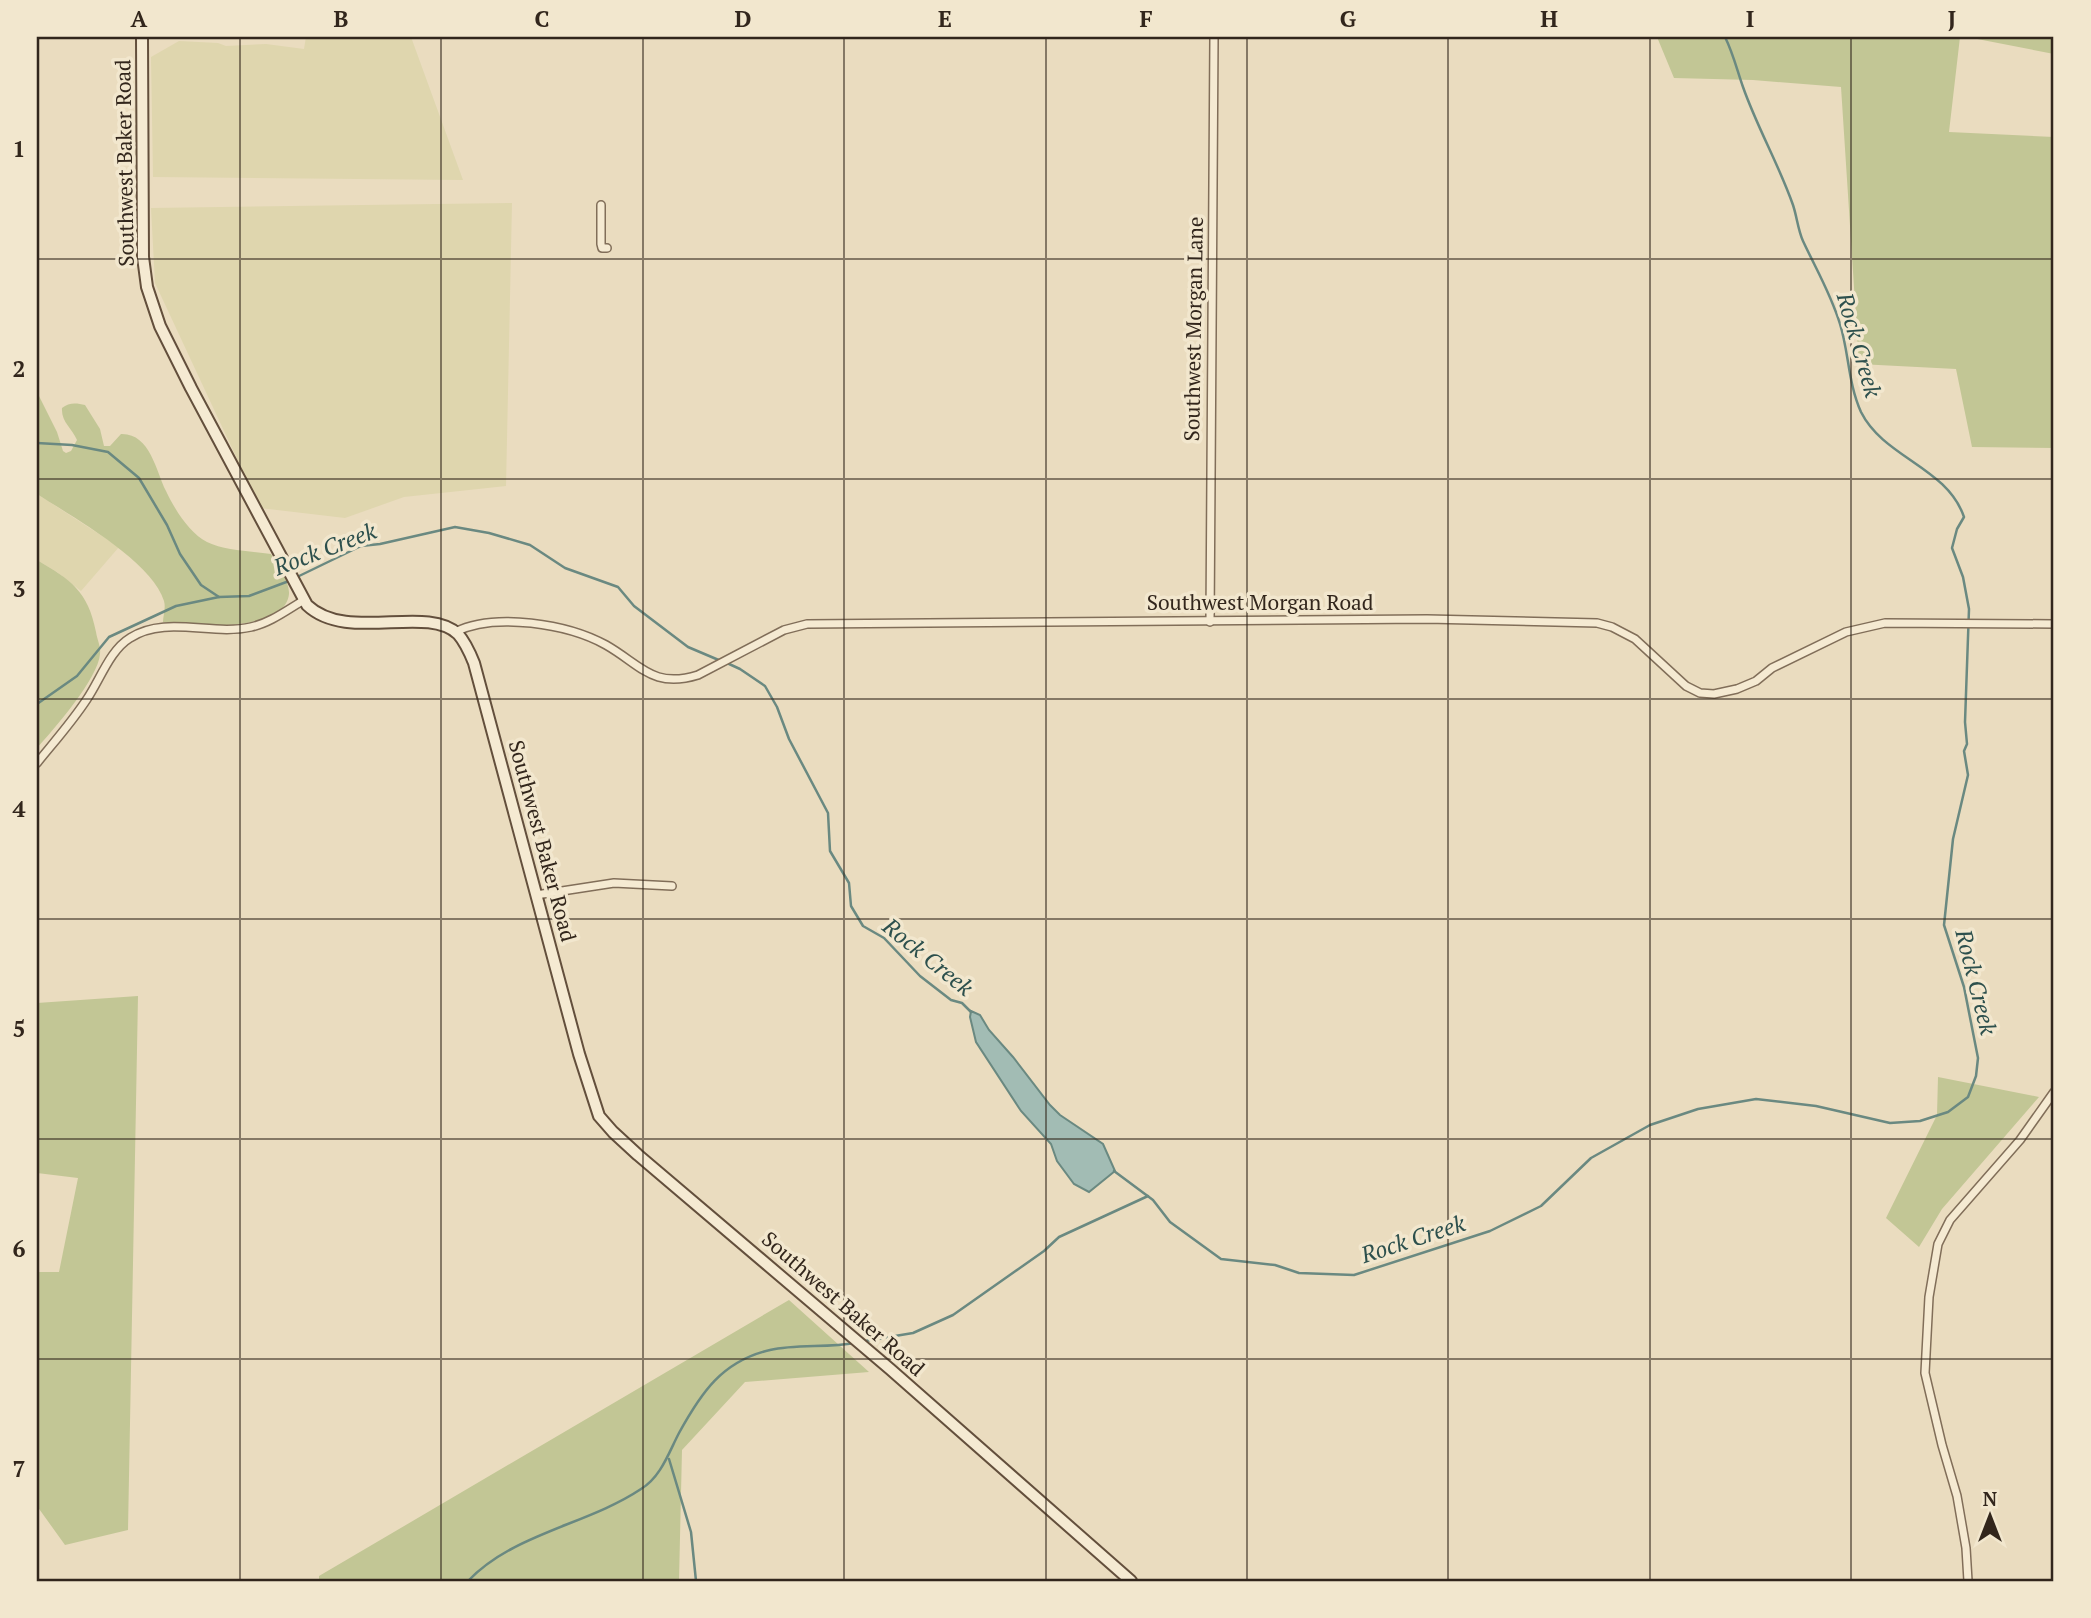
<svg xmlns="http://www.w3.org/2000/svg" width="2091" height="1618" font-family="'PT Serif',serif">
<style>
.farmland{fill:#dfd6ae}
.green{fill:#c2c695}
.water{fill:#a2bcb4;stroke:#6a8981;stroke-width:2}
.lines{fill:none;stroke-linecap:round;stroke-linejoin:round}
.stream{stroke:#6a8981;stroke-width:2.5}
.street-casing{stroke:#816e59;stroke-width:10}
.secondary-casing{stroke:#634f3c;stroke-width:14}
.street{stroke:#f5ead2;stroke-width:7}
.secondary{stroke:#f5ead2;stroke-width:10}
.grid{fill:none;stroke:#32261c;stroke-width:2;stroke-opacity:0.55}
.labels{text-anchor:middle;stroke-width:7;stroke-linejoin:round;paint-order:stroke}
.street-label{font-size:21px;fill:#32261c;stroke:#f2e7ce}
.water-label{font-size:23px;font-style:italic;fill:#2d504d;stroke:#f2e7ce}
.neatline{fill:none;stroke:#32261c;stroke-width:2.5}
.grid-label{font-size:23px;text-anchor:middle;font-weight:bold;fill:#32261c}
</style>
<rect width="100%" height="100%" fill="#eadcbf"/>
<g class="farmland">
<path d="M306 37H411L463 180 153 177 151 57 179 41 218 43 226 46 266 44 304 49Z"/>
<path d="M512 203 506 486 404 497 345 518 260 508 155 283 151 208Z"/>
<path d="M37 494 119 547 81 591 57 572 37 560Z"/>
</g>
<g class="green">
<path d="M1657 37H1960L1949 132 2054 137V448L1972 447 1956 369 1859 364 1841 87 1753 80 1674 78Z"/>
<path d="M1967 37H2054V54Z"/>
<path d="M37 392 57 432 63 451 66 453 71 451 77 440C72 428 61 422 62 408 69 402 77 403 85 405L100 429 104 446H110L121 434C150 433 156 471 166 491 174 508 189 533 207 542 225 551 251 551 271 554 277 565 290 582 289 594 285 634 189 626 163 622 163 616 166 608 164 601 152 561 71 516 37 494Z"/>
<path d="M37 560C71 580 88 591 96 632 97 639 101 647 100 654 98 679 54 729 37 748Z"/>
<path d="M138 996 128 1530 65 1545 37 1506V1272H59L78 1178 37 1173V1003Z"/>
<path d="M1938 1077 2039 1097 1942 1209 1919 1247 1886 1218 1937 1115Z"/>
<path d="M789 1300 869 1372 745 1382 682 1450 679 1581H319V1576Z"/>
</g>
<path class="water" d="M971 1011 980 1015 989 1030 1013 1057 1050 1105 1060 1115 1103 1144 1115 1171 1089 1192 1074 1184 1057 1161 1051 1144 1021 1111 976 1042 970 1017Z"/>
<g class="lines">
<g class="stream">
<path d="M37 443 72 445 108 452 139 478 167 525 180 554 201 585 219 597"/>
<path d="M295 578 361 546 380 544 455 527 489 533 530 545 565 568 618 587 634 606 688 647 721 661"/>
<path d="M727 663 740 669 765 686 777 707 789 739 828 813 830 851 849 883 851 906 863 926 884 938 920 976 951 1000 962 1003 971 1012"/>
<path d="M37 704 77 676 109 637 176 606 219 597 249 596 289 581"/>
<path d="M1114 1171 1153 1200 1170 1222 1221 1259 1275 1265 1299 1273 1354 1275 1490 1231 1541 1206 1591 1158 1650 1125 1698 1109 1756 1099 1816 1106 1890 1123 1920 1121 1948 1112 1968 1097 1976 1076 1978 1058 1964 987 1944 925 1953 839 1968 775 1964 751 1967 744 1965 722 1969 609 1963 577 1952 548 1957 529 1964 517C1947 467 1884 458 1861 412 1848 383 1849 353 1840 324 1831 294 1816 269 1803 241 1798 230 1797 217 1793 205 1779 165 1757 127 1743 87 1737 70 1733 53 1725 37"/>
<path d="M865 1341 913 1333 953 1315 1044 1251 1059 1237 1148 1196"/>
<path d="M669 1459 691 1532 696 1581"/>
<path d="M468 1581C514 1533 587 1525 641 1489 661 1477 669 1452 679 1433 701 1393 722 1361 770 1350 796 1344 827 1348 855 1343"/>
</g>
<g class="street-casing">
<g id="street">
<path d="M601 205V244L602 248H607"/>
<path d="M1210 622 1214 37"/>
<path d="M455 632C495 612 568 624 606 645 641 665 653 689 698 675L784 630 807 624 1427 619 1597 623 1612 627 1635 639 1686 686 1700 693 1714 694 1737 689 1756 681 1772 668 1846 632 1885 623 2054 624"/>
<path d="M37 763C54 742 72 722 87 699 100 680 110 650 130 638 165 615 212 636 251 627 270 623 287 610 304 600"/>
<path d="M536 895 614 883 672 886"/>
<path d="M1968 1581 1966 1548 1957 1496 1942 1445 1925 1373 1929 1297 1938 1244 1950 1220 2020 1140 2054 1092"/>
</g>
</g>
<g class="secondary-casing">
<path id="secondary" d="M142 37 143 257 147 287 160 326 191 388 307 605C347 643 426 604 458 634 465 642 470 653 474 663L579 1054 599 1116 613 1132 638 1155 890 1369 1131 1581"/>
</g>
<use href="#street" class="street"/>
<use href="#secondary" class="secondary"/>
</g>
<path class="grid" d="M240 37V1581M441 37V1581M643 37V1581M844 37V1581M1046 37V1581M1247 37V1581M1448 37V1581M1650 37V1581M1851 37V1581M37 259H2054M37 479H2054M37 699H2054M37 919H2054M37 1139H2054M37 1359H2054"/>
<g class="labels">
<g class="street-label">
<text transform="translate(125 163) rotate(-91)" y="7">Southwest Baker Road</text>
<text transform="translate(1194 329) rotate(-89)" y="7">Southwest Morgan Lane</text>
<text x="1260" y="610">Southwest Morgan Road</text>
<text transform="translate(542 841) rotate(75)" y="7">Southwest Baker Road</text>
<text transform="translate(843 1304) rotate(41)" y="7">Southwest Baker Road</text>
</g>
<g class="water-label">
<text transform="translate(1859 345) rotate(74)" y="8">Rock Creek</text>
<text transform="translate(325 549) rotate(-21)" y="8">Rock Creek</text>
<text transform="translate(928 957) rotate(39)" y="8">Rock Creek</text>
<text transform="translate(1976 982) rotate(76)" y="8">Rock Creek</text>
<text transform="translate(1413 1239) rotate(-18)" y="8">Rock Creek</text>
</g>
</g>
<rect width="2091" height="1618" fill="none" stroke="#f2e7ce" stroke-width="77"/>
<g transform="translate(1990 1516)" stroke="#f2e7ce" stroke-width="5" paint-order="stroke">
<path d="M0-5L12 26L0 18L-12 26Z" fill="#32261c"/>
<text y="-10" font-size="19" font-weight="bold" text-anchor="middle" fill="#32261c">N</text>
</g>
<rect x="38" y="38" width="2014" height="1542" class="neatline"/>
<g class="grid-label">
<text x="139" y="27">A</text>
<text x="341" y="27">B</text>
<text x="542" y="27">C</text>
<text x="743" y="27">D</text>
<text x="945" y="27">E</text>
<text x="1146" y="27">F</text>
<text x="1348" y="27">G</text>
<text x="1549" y="27">H</text>
<text x="1750" y="27">I</text>
<text x="1952" y="27">J</text>
<text x="19" y="157">1</text>
<text x="19" y="377">2</text>
<text x="19" y="597">3</text>
<text x="19" y="817">4</text>
<text x="19" y="1037">5</text>
<text x="19" y="1257">6</text>
<text x="19" y="1477">7</text>
</g>
</svg>
